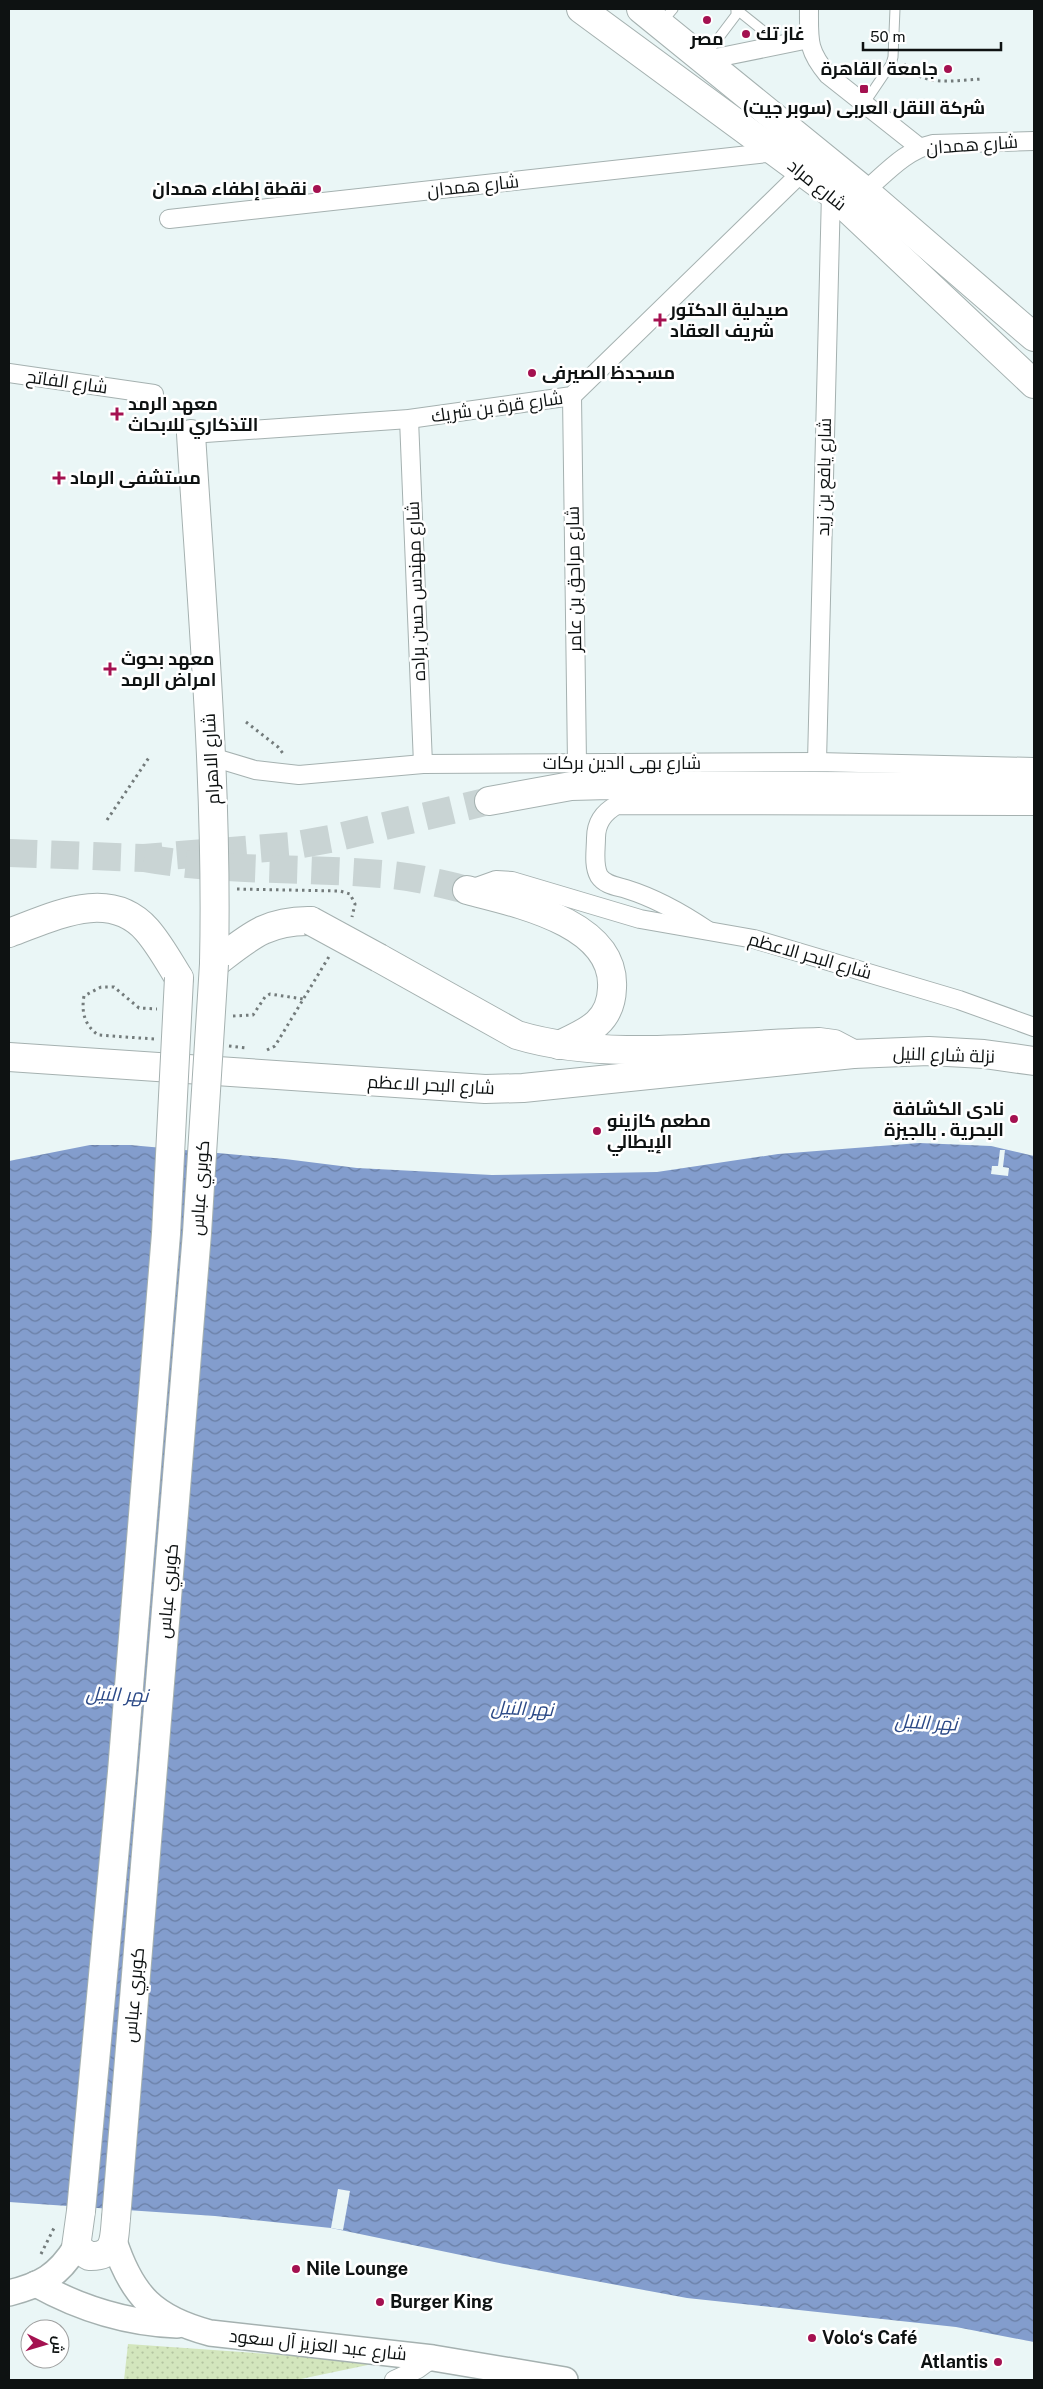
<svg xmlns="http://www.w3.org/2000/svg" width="1043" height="2389" font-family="'Public Sans',Cairo,sans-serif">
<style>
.grass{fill:url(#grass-dots)}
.water{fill:url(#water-waves)}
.pier{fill:#eaf6f6}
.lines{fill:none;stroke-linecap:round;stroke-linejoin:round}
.primary-tunnel{stroke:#c9d4d4;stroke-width:28;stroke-dasharray:28 14;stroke-linecap:butt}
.trunk-tunnel{stroke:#c9d4d4;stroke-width:28;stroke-dasharray:28 14;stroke-linecap:butt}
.service-casing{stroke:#a5b1b0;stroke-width:11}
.minor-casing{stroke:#a5b1b0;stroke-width:20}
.secondary-casing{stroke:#a5b1b0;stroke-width:28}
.primary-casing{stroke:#a5b1b0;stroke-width:30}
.trunk-casing{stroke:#a5b1b0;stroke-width:30}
.path{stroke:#737b7b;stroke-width:3;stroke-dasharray:2.5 4;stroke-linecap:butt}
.service{stroke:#fff;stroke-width:9}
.minor{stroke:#fff;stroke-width:18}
.secondary{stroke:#fff;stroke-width:25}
.primary{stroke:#fff;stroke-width:28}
.trunk{stroke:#fff;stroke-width:28}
.trunk-bridge-casing{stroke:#a5b1b0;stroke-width:30;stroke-linecap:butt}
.trunk-bridge{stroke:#fff;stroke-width:28}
.poi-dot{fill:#a41150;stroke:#fff;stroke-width:2}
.labels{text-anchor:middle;stroke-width:5;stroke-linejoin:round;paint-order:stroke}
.poi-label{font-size:18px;font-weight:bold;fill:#0e1212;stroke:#fff;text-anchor:start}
.street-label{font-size:18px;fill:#0e1212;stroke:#fff}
.water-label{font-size:19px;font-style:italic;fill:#2c4a87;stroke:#fff}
</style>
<defs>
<pattern id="grass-dots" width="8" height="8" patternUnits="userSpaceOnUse" patternTransform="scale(1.25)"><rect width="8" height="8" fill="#d3e6bd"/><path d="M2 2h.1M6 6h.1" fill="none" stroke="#b4c4a1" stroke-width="1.8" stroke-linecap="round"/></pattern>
<pattern id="water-waves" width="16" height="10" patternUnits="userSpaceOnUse" patternTransform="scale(1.25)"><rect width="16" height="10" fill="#839dcd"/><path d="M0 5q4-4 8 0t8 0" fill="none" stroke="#6a7fa5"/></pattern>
</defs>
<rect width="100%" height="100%" fill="#eaf6f6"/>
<path class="grass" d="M128 2344 382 2362 296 2380H124Z"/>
<path class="water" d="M919 1143 991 1146 1034 1156V2342L956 2327 687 2298 504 2264 331 2228 215 2216 9 2202V1161L90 1145H130L285 1159 357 1168 492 1175 657 1172 778 1154Z"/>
<g class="pier">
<path d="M1000 1150H1005L1003 1167 1009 1168 1008 1176 991 1174 992 1166H998Z"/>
<path d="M338 2189 350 2191 343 2230 331 2228Z"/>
</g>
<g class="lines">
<path class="primary-tunnel" d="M9 853 144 858 291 846 335 838 489 801"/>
<path class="trunk-tunnel" d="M144 858C222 872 301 867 381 874 410 876 439 883 467 890"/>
<g class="service-casing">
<g id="service">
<path d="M736 9 781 45"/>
<path d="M662 22 673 9"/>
<path d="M705 56 736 15V9"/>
<path d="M864 104 891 64 893 57 895 9"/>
</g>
</g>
<g class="minor-casing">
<g id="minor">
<path d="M809 9C809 40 807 50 828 75L919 147"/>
<path d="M706 60 809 39"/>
<path d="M865 191C886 173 906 150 933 144L1034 141"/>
<path d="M169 219 776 152"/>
<path d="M9 373 154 394"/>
<path d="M572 396 577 763"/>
<path d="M409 419 423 764"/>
<path d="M191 434 409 419 572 396 802 172"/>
<path d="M212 757 255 770 299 775 423 764 817 762 1034 767"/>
<path d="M817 762 831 193"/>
<path d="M468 890 496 880 512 881 640 919 754 939 959 1000 1034 1027"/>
<path d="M707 930C682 913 655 898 626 889 616 886 605 885 599 876 593 865 596 850 596 838 596 823 604 812 617 805L1034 806"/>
<path d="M394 2380 418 2369 433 2358"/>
</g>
</g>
<g class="secondary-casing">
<g id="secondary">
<path d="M114 2241C132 2296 154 2318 210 2333L433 2358 565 2380"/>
<path d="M36 2284C81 2309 126 2323 177 2325"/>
<path d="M9 2293C41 2285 58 2276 76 2247"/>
</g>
</g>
<g class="primary-casing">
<g id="primary">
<path d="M581 9 831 193 1034 384"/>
<path d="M641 9 865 191 1034 337"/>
<path d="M489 801 571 786 609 785 1034 787"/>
<path d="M9 1057 485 1089 523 1088 853 1054 929 1051 984 1054 1034 1061"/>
</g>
</g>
<g class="trunk-casing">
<g id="trunk">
<path d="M191 434C202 610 218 787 214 964"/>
<path d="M467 890C517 903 616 923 612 988 611 1023 587 1032 559 1045"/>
<path d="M9 933C53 917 109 887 147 930 160 945 169 962 179 978"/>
<path d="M379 958 517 1035C610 1063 722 1044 819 1042L834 1044 853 1054"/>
<path d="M214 964C248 938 266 920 311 921"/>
<path d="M81 2211 76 2247 89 2256C116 2257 114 2239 116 2218"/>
</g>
</g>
<g class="path">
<path d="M904 64C922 88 956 80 983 79"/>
<path d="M246 722 278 747 285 756"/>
<path d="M107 820 150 756"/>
<path d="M237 889 340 891 350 894 355 904 352 917"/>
<path d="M233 1016 253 1015 265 997 270 994 303 999"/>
<path d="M154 1039 98 1035C85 1025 81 1013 84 996L101 987H114L139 1008 157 1009"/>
<path d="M229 1046 246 1048"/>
<path d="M267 1050 275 1046 330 955"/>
<path d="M41 2254 54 2228"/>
</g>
<use href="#service" class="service"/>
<use href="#minor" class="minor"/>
<use href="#secondary" class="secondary"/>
<use href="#primary" class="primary"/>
<use href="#trunk" class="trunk"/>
<g class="trunk-bridge-casing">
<g id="trunk-bridge">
<path d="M311 921 379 958"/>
<path d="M81 2211 122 1772 166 1234 179 978"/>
<path d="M116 2218 197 1233 214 964"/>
</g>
</g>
<use href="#trunk-bridge" class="trunk-bridge"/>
</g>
<g class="poi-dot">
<circle cx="707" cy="20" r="5"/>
<circle cx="746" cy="34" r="5"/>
<circle cx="948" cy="69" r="5"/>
<rect x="859" y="84" width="10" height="10" rx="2.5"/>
<circle cx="317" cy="189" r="5"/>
<path d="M657.5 312.5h5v5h5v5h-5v5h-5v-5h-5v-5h5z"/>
<circle cx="532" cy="373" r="5"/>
<path d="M114.5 406.5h5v5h5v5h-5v5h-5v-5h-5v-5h5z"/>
<path d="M56.5 470.5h5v5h5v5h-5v5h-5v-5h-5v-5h5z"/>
<path d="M107.5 661.5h5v5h5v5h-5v5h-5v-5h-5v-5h5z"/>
<circle cx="1014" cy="1119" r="5"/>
<circle cx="597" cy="1131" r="5"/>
<circle cx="296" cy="2269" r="5"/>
<circle cx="380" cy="2302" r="5"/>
<circle cx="812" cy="2338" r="5"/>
<circle cx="998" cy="2362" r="5"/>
</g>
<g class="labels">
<g class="poi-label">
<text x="756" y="40">غاز تك</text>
<text x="707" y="45" text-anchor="middle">مصر</text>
<text x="938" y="75" text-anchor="end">جامعة القاهرة</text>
<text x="864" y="114" text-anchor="middle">شركة النقل العربى (سوبر جيت)</text>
<text x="307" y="195" text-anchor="end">نقطة إطفاء همدان</text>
<text x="670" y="316">صيدلية الدكتور<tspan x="670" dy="21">شريف العقاد</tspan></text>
<text x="542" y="379">مسجدظ الصيرفى</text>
<text x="128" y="410">معهد الرمد<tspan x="128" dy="21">التذكاري للابحاث</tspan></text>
<text x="70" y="484">مستشفى الرماد</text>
<text x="121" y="665">معهد بحوث<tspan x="121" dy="21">امراض الرمد</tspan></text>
<text x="1004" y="1115" text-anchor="end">نادى الكشافة<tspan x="1004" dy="21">البحرية . بالجيزة</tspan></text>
<text x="607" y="1127">مطعم كازينو<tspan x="607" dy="21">الإيطالي</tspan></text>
<text x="306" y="2275">Nile Lounge</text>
<text x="390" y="2308">Burger King</text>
<text x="822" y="2344">Volo‘s Café</text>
<text x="988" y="2368" text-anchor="end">Atlantis</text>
</g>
<g class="street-label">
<text transform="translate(972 145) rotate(-4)" y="6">شارع همدان</text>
<text transform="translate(817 185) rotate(39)" y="6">شارع مراد</text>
<text transform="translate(473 186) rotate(-6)" y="6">شارع همدان</text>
<text transform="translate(67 382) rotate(8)" y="6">شارع الفاتح</text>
<text transform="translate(497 407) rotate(-8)" y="6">شارع قرة بن شريك</text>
<text transform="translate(824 477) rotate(-89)" y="6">شارع يافع بن زيد</text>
<text transform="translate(574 579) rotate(-91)" y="6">شارع مراحق بن عامر</text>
<text transform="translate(416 591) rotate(-92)" y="6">شارع مهندس حسن براده</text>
<text transform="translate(211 759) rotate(-93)" y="6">شارع الاهرام</text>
<text x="622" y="769">شارع بهى الدين بركات</text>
<text transform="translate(810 956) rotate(16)" y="6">شارع البحر الاعظم</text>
<text transform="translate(944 1055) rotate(2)" y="6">نزلة شارع النيل</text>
<text transform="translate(431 1085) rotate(3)" y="6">شارع البحر الاعظم</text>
<text transform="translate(200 1188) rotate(-86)" y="6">كوبري عباس</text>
<text transform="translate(168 1591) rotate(-85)" y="6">كوبري عباس</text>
<text transform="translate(134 1995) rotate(-85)" y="6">كوبري عباس</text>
<text transform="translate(318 2345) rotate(6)" y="6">شارع عبد العزيز آل سعود</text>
</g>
<g class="water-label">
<text transform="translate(117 1694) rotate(2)" y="7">نهر النيل</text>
<text transform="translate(522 1708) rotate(2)" y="7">نهر النيل</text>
<text transform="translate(926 1722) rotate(3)" y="7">نهر النيل</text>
</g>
</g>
<rect width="1043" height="2389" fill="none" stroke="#0e1212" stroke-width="20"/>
<g transform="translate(45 2344) rotate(95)"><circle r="24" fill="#ffffff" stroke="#9fa0a0"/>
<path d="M0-4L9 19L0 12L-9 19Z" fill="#a41150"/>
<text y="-8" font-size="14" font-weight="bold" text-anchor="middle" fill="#0e1212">ش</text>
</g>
<path d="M863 42v8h138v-8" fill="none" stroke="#0e1212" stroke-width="2.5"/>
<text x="870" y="42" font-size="15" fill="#0e1212" stroke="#ffffff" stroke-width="4" paint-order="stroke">50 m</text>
</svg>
